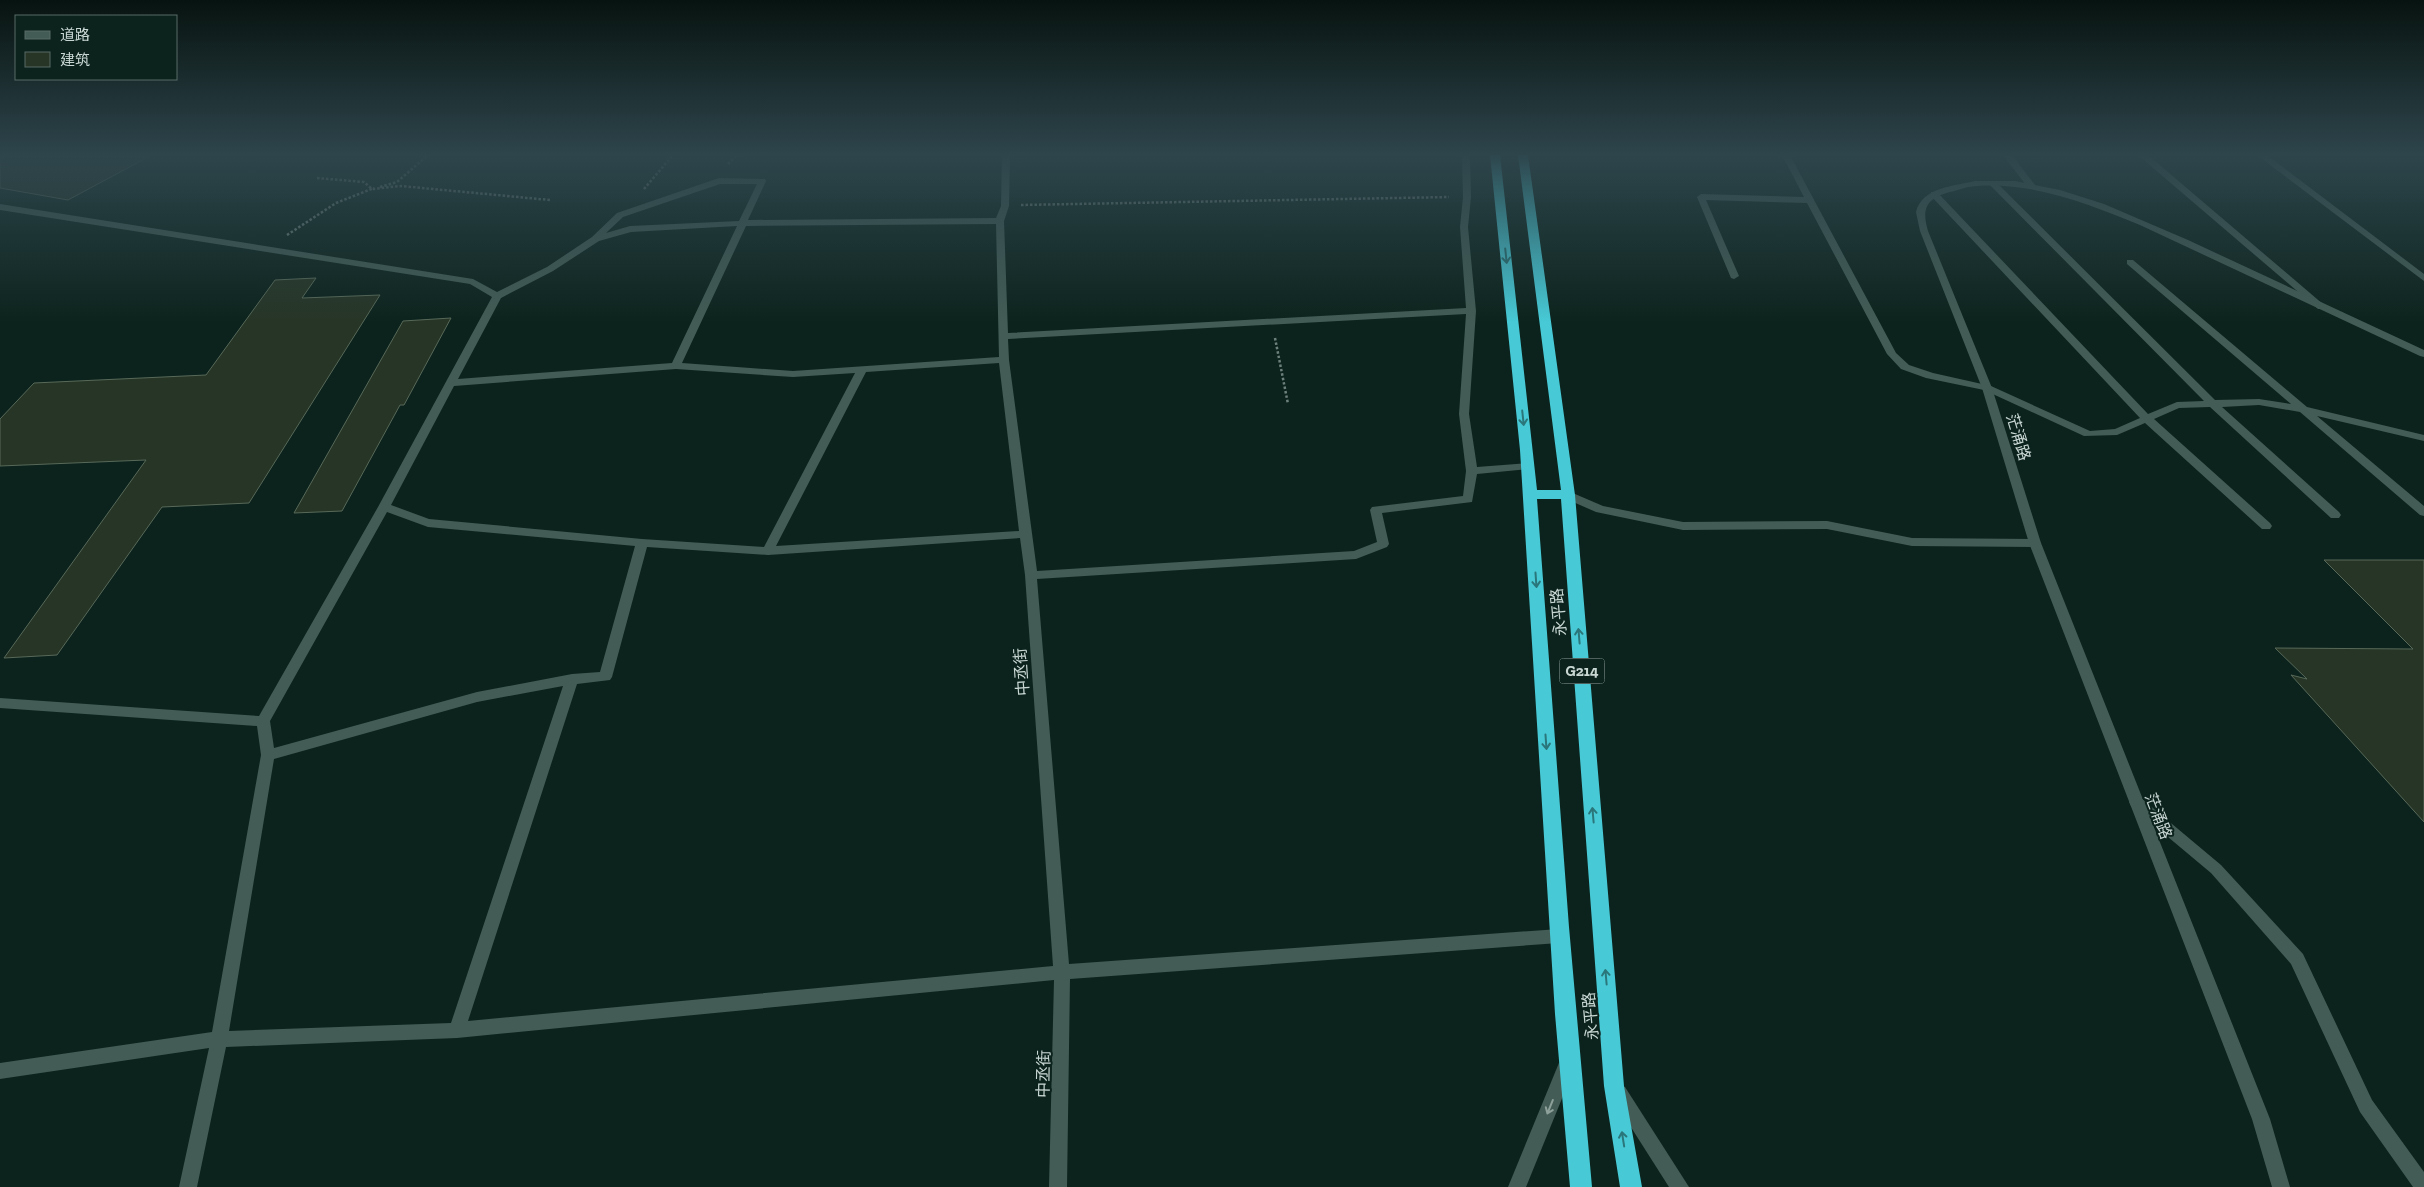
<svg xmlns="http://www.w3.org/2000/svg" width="2424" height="1187" font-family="'Zilla Slab','Noto Sans SC',serif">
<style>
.building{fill:#263526;stroke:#586959}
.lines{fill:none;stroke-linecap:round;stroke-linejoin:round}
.path{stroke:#6e807b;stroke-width:2.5;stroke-dasharray:2.5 2;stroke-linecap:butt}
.street{fill:#435c55;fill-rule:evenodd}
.secondary{fill:#435c55;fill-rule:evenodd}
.highway{fill:#47cad6;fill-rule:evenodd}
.oneway{stroke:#2a767a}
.oneway2{stroke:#8da09a}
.labels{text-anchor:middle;stroke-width:4;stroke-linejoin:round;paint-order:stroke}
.shield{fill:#0c231d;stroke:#90a19c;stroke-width:1}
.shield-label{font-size:15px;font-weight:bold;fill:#c9d7d3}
.street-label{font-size:16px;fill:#c9d7d3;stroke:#0c231d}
</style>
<rect width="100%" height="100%" fill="#0c231d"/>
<g class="building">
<path d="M0 156H150L68 200 0 188Z"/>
<path d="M316 278 302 298 380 295 249 503 162 507 57 655 4 658 146 460 0 466V419L34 383 206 375 275 280Z"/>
<path d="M451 318 404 405H400L342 511 294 513 403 321Z"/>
<path d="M2324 560H2424V822L2291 675 2307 679 2275 648 2413 649Z"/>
</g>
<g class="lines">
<g class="path">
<path d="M728 164 737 155"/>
<path d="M317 178 364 182 372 189 401 186 550 200"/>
<path d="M380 187 397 182 428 155"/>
<path d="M644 189 673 155"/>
<path d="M1021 205 1449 197"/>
<path d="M287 235 336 203 374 188"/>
<path d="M1275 338 1288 404"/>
</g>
<g class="street">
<path d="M1002 155H1010L1009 206 1004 221 1008 333 1466 308 1460 227 1463 197 1462 155H1470L1471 197 1468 227 1476 311 1469 414 1477 467 1528 463 1534 466 1528 469 1477 474 1472 502 1382 513 1389 544 1387 547 1356 559 1037 579 1069 964 1559 929 1565 931 1567 936 1565 941 1559 943 1070 979 1067 1187H1049L1054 980 457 1038 226 1047 197 1187H179L209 1048 0 1079V1063L212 1032 261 755 257 726 0 708V698L259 716 378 507 492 297 470 284 0 210V204L473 279 497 292 547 267 592 237 617 213 719 178 765 179 766 181 748 220 996 218 1001 206ZM720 184H757L739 221 630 226 606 233 623 217ZM996 224 999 357 793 371 682 363 746 226ZM737 226 672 363 458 379 501 298 553 271 599 241 631 232ZM1466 314 1459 414 1466 471 1463 496 1372 507 1370 510 1377 542 1354 551 1037 571 1009 360 1008 339ZM999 363 1019 531 776 546 866 372ZM676 369 793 377 855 373 764 547 642 539 429 519 391 505 454 386ZM387 512 428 527 635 546 600 672 572 674 477 692 274 748 270 721ZM1020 538 1025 575 1053 966 468 1021 577 684 610 680 612 677 647 547 768 555ZM563 686 451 1023 229 1031 274 759 477 702Z"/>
<path d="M1782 155H1790L1896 353 1909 365 1933 373 1991 386 2090 431 2115 429 2140 418 1931 196V192H1937L2148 414 2177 402 2204 401 1988 183 1995 181 2215 400 2259 399 2291 404 2127 264V260H2133L2307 407 2424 435V441L2317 416 2424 506V516L2420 515 2300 412 2259 405 2222 407 2339 512 2341 515 2339 518H2331L2210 407 2179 408 2154 419 2270 523 2272 526 2270 529H2262L2145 423 2117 435 2084 436 1984 390 1926 378 1901 369 1887 354 1807 203 1706 200 1739 276 1734 279 1731 278 1697 197 1701 194 1804 197Z"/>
<path d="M2003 155H2012L2035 185V189H2029Z"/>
<path d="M2138 155H2148L2324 305V309H2318Z"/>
<path d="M2257 155H2267L2424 274V281Z"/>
<path d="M1568 491 1603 506 1683 522 1827 521 1912 538 2035 539 2041 543 2035 547 1912 546 1827 529 1683 530 1596 512 1564 498 1562 495 1564 492Z"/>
<path d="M2136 796 2141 798 2221 865 2303 954 2372 1100 2424 1172V1187H2413L2360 1112 2291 964 2211 873 2131 806 2129 802 2131 798Z"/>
</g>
<g class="secondary">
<path d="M1975 181H2015L2060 190 2104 204 2188 240 2424 350V357L2420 356 2140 225C2089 204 2034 182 1977 186 1968 186 1959 190 1950 192 1927 198 1921 208 1928 231L1992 388 2041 543 2270 1119 2290 1187H2272L2252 1119 2029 543 1982 388 1920 231 1916 212C1922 187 1955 186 1975 181Z"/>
<path d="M1567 1056 1573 1058 1576 1064 1526 1187H1508L1561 1058Z"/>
<path d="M1619 1085 1625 1087 1689 1187H1669L1613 1099 1610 1093 1613 1087Z"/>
</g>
<path class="highway" d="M1490 155H1500L1537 490H1561L1518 155H1528L1575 495 1624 1086 1642 1187H1620L1604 1086 1561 499H1537L1569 927 1592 1187H1570L1555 1014 1520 450Z"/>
</g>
<defs><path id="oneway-shaft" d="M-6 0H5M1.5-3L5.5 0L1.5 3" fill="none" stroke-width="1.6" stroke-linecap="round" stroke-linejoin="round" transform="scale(1.25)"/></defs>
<g class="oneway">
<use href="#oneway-shaft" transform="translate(1506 256) rotate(84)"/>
<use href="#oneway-shaft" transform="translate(1523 418) rotate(84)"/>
<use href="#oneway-shaft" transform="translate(1536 580) rotate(86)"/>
<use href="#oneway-shaft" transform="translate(1579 636) rotate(-95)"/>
<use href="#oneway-shaft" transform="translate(1546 742) rotate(86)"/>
<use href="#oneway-shaft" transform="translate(1593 815) rotate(-95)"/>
<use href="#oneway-shaft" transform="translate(1606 977) rotate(-95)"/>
<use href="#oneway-shaft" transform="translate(1623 1139) rotate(-99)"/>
</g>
<use class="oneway2" href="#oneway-shaft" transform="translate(1550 1107) rotate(112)"/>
<linearGradient id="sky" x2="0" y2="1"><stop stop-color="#071310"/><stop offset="0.48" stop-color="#2e454c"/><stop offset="1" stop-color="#2e454c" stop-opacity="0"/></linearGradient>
<rect width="2424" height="322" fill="url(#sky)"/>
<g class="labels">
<rect class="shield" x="1559.5" y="658.5" width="45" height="25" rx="4"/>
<g class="shield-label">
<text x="1582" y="676">G214</text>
</g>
<g class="street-label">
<text transform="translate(2019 437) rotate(73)" y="6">茫涌路</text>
<text transform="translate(1558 612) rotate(-95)" y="6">永平路</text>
<text transform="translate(1021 672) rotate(-94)" y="6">中丞街</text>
<text transform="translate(2159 816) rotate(69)" y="6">茫涌路</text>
<text transform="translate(1590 1016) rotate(-95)" y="6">永平路</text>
<text transform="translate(1043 1074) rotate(-89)" y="6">中丞街</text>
</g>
</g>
<rect x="15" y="15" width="162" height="65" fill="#0c231d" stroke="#586b66"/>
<rect x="25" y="31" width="25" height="8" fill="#435c55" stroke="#586b66"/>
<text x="60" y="40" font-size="15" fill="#c9d7d3">道路</text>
<rect x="25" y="52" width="25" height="15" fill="#263526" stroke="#586b66"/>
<text x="60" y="65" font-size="15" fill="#c9d7d3">建筑</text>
</svg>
